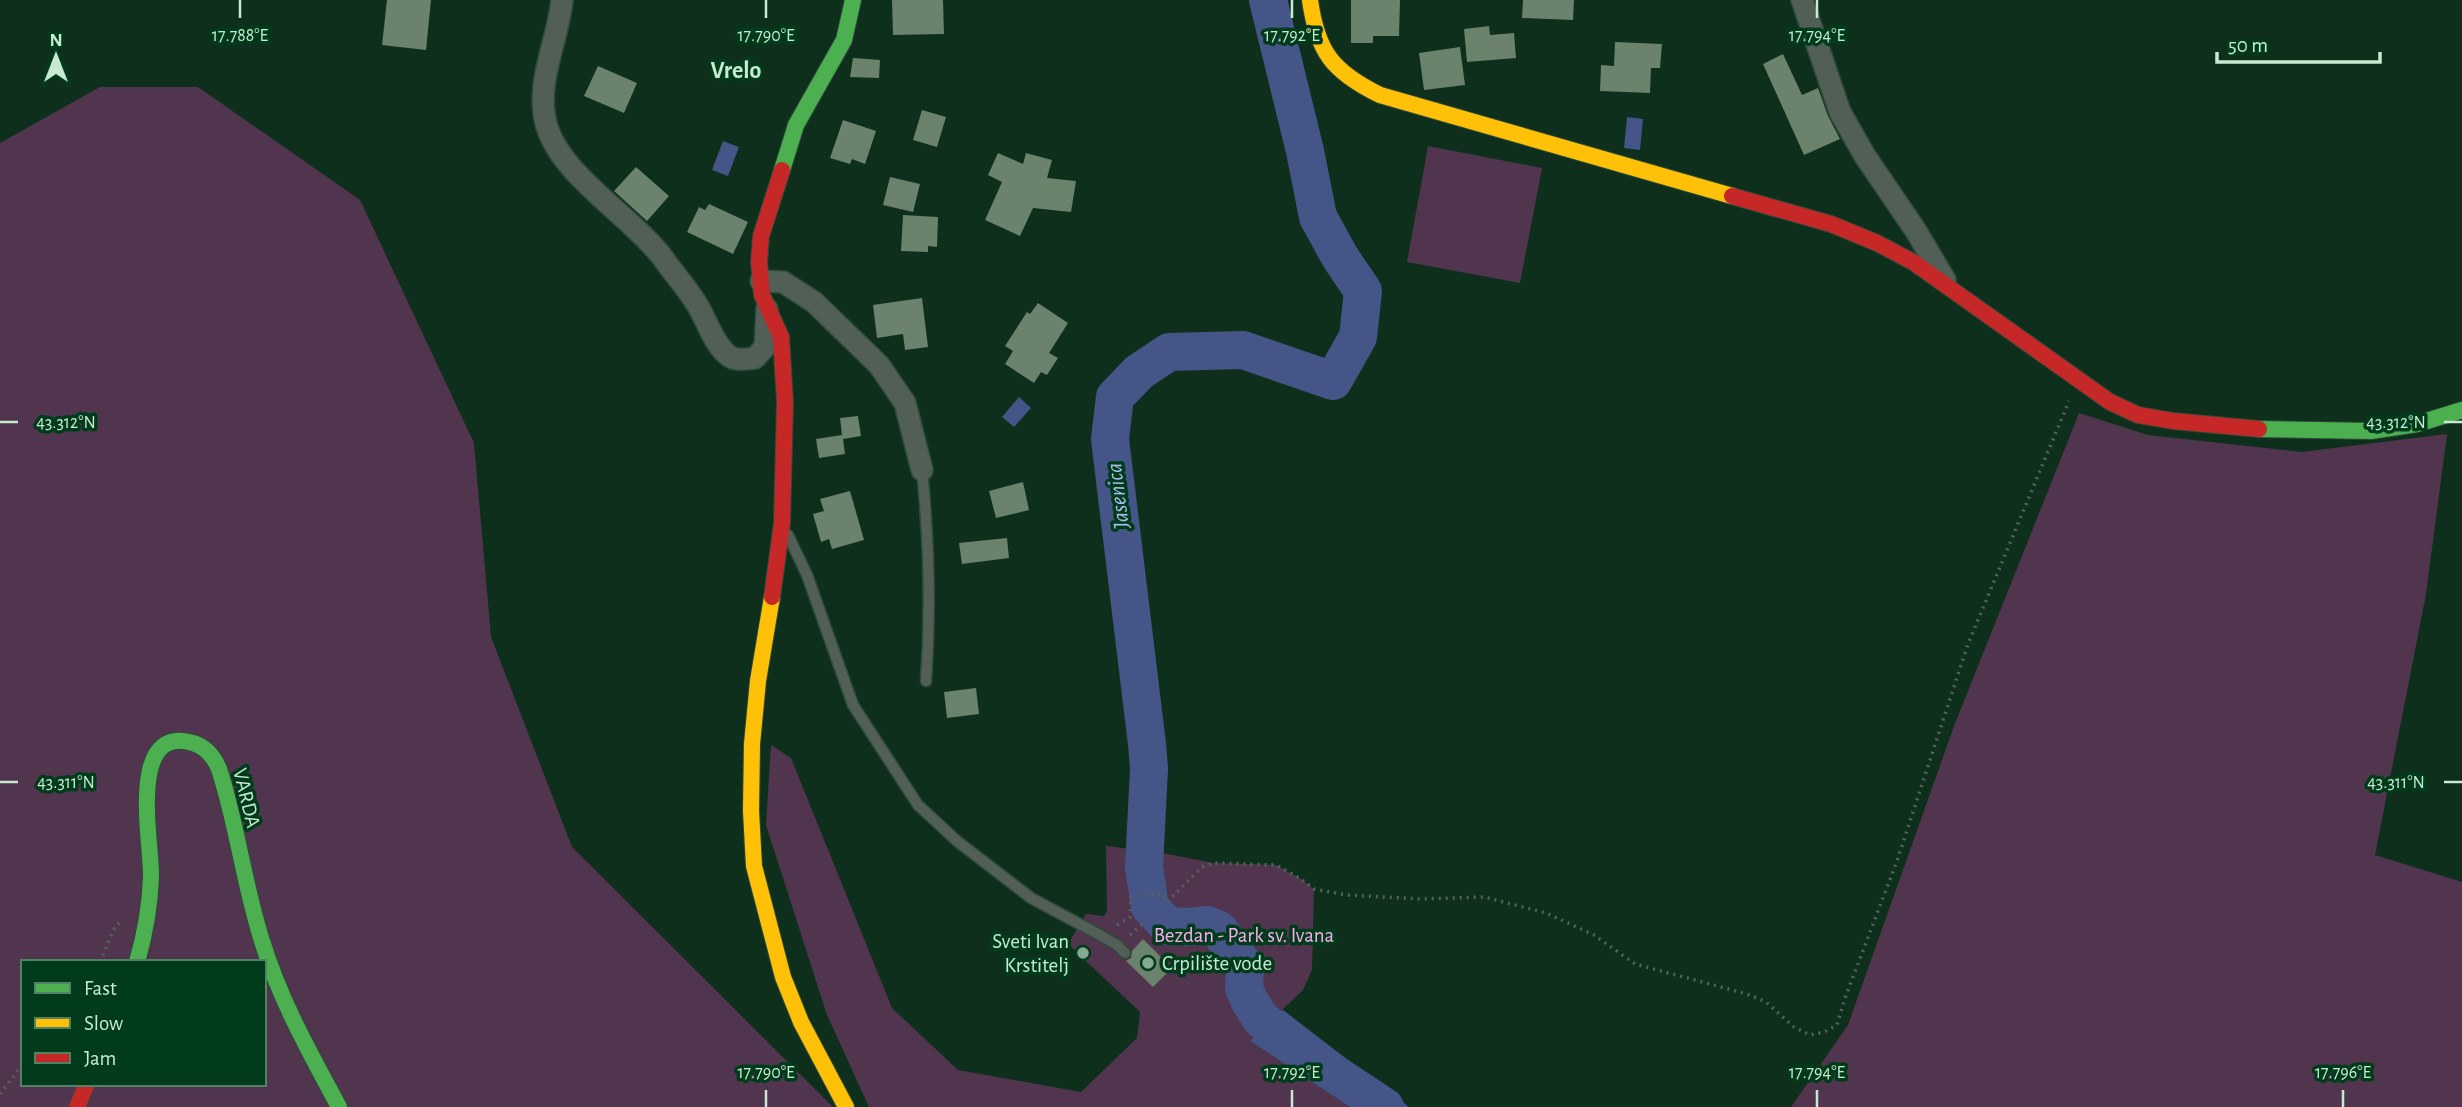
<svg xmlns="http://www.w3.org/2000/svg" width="2462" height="1107" font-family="'Alegreya Sans',sans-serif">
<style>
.green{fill:#51354e;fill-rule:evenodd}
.water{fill:#465587}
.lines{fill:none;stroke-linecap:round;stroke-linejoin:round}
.river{stroke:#465587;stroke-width:38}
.building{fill:#6b826d}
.lane-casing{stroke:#2d4a3a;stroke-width:13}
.street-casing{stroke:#2d4a3a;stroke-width:24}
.fast-casing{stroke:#2d4a3a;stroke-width:18}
.slow-casing{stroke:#2d4a3a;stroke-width:18}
.jam-casing{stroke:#2d4a3a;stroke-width:18}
.path{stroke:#546459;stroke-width:3.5;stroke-dasharray:2 5;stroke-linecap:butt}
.lane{stroke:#525f57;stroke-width:10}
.street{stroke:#525f57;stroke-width:21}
.fast{stroke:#4caf50;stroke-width:16}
.slow{stroke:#ffc107;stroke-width:16}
.jam{stroke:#c62828;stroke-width:16}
.ticks{fill:none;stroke:#c7ead0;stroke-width:2.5}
.poi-dot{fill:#86a991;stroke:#003c1b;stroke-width:2.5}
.labels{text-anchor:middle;stroke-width:7;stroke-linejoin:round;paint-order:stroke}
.street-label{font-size:21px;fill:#c7ead0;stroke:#003c1b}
.park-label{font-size:21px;fill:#f9abec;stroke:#003c1b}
.poi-label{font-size:21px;fill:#c7ead0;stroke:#003c1b;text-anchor:end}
.water-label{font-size:23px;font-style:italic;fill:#afbdf0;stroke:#003c1b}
.quarter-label{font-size:24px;font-weight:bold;fill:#c7ead0;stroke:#003c1b}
.ticks-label{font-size:18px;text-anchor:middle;fill:#c7ead0;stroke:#003c1b;stroke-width:7;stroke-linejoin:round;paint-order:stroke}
</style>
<rect width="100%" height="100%" fill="#0d2f1c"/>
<g class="green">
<path d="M100 87H198L360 200 474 443 491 637 572 847 833 1107H0V143ZM23 962H264V1084H23Z"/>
<path d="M1428 146 1542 168 1520 283 1407 262Z"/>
<path d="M2079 413 2148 435 2302 452 2447 434 2426 594 2375 855 2462 882V1107H1791L1848 1025 1954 726Z"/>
<path d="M771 745 791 758 892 1008 958 1070 1081 1092 1137 1038 1140 1012 1068 944 1086 914 1104 916 1107 911 1106 846 1162 853 1214 863 1276 865 1301 879 1314 889 1312 970 1303 990 1250 1041 1350 1107H869L827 1015 766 825Z"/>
</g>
<g class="water">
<path d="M1627 117 1643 119 1640 150 1624 148Z"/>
<path d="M723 141 739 147 728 176 712 170Z"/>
<path d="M1019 397 1031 408 1014 427 1002 417Z"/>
<path d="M1283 1010 1409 1107H1350L1250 1041Z"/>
</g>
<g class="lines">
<path class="river" d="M1268 0 1305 151 1318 217 1340 257 1363 291 1358 337 1333 381 1243 350 1169 352 1139 372 1115 397 1110 439 1147 744 1149 769 1144 867 1150 907 1168 926 1188 927 1207 925 1219 930 1245 967 1244 988 1249 1000 1261 1019 1311 1058 1385 1107"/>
</g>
<g class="building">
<path d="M387 0H431L426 50 382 45Z"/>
<path d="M892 0H943L944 34 893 35Z"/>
<path d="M1351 0H1400L1399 36H1373V43H1351Z"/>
<path d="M1523 0H1574L1573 20 1522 18Z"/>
<path d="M1489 26 1490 35 1514 33 1516 58 1467 62 1464 29Z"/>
<path d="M1615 42 1662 44 1660 68H1651L1650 93 1600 91 1601 65 1614 66Z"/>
<path d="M1460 47 1465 85 1424 90 1419 53Z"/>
<path d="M1783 54 1802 95 1818 88 1828 116 1840 139 1804 155 1763 64Z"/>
<path d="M853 58 880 60 879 78 850 77Z"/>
<path d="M598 66 637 83 624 113 584 96Z"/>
<path d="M922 110 946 117 937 147 913 140Z"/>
<path d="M843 120 876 131 865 164 852 159 850 164 830 158Z"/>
<path d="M998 153 1023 164 1026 153 1052 160 1047 178 1076 181 1071 212 1033 208 1020 236 985 220 1002 182 988 175Z"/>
<path d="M636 167 669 196 647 221 614 191Z"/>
<path d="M890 177 920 184 913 212 883 205Z"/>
<path d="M709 204 748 222 733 254 687 232 699 207 705 210Z"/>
<path d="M903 215 938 217 937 247 928 246V252L901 251Z"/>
<path d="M922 298 928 347 905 350 903 334 877 338 873 305Z"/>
<path d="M1038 303 1068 323 1049 353 1058 358 1047 375 1041 372 1034 383 1005 364 1013 351 1005 346 1027 312 1030 314Z"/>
<path d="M858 416 861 436 843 439 845 454 819 458 816 439 842 435 840 418Z"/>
<path d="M1023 482 1029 510 996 518 989 491Z"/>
<path d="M850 491 864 540 832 549 829 539 821 542 813 514 824 511 820 499Z"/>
<path d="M1007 538 1009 558 962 564 959 543Z"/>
<path d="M976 688 979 714 947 718 944 692Z"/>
<path d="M1143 939 1172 968 1153 987 1126 961 1131 958 1132 951Z"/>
</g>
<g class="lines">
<g class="lane-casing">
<g id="lane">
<path d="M922 470C929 541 931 610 926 681"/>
<path d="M788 535 807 575 853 705 918 805 957 841 1031 898 1100 935 1117 945 1125 953"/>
</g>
</g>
<g class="street-casing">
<g id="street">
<path d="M562 0C558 41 534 85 547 127 562 176 631 216 663 258 674 274 688 289 698 306 707 321 714 345 729 356 736 361 746 359 755 358L765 347 767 309"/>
<path d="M1802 0 1840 112 1865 156 1916 231 1945 280"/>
<path d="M761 281 783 282 814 302 879 365 905 403 922 470"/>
</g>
</g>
<g class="fast-casing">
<g id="fast">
<path d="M782 170 796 125 844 40 853 0"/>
<path d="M2259 429 2371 431 2417 424 2462 410"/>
<path d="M137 962C145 934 150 906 151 877 152 844 126 723 193 743 206 747 214 757 219 769 237 824 244 885 262 941 280 1000 310 1053 339 1107"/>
</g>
</g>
<g class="slow-casing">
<g id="slow">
<path d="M1310 0C1317 52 1333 72 1380 95L1732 196"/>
<path d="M772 597 758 681 752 744 751 811 754 866 783 977 801 1022 846 1107"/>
</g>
</g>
<g class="jam-casing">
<g id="jam">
<path d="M1732 196 1831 224 1877 243 1913 262 2110 402 2138 415 2173 421 2259 429"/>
<path d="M772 597 782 523 785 402 781 337 762 295 759 262 761 236 782 170"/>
<path d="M77 1107 87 1084"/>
</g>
</g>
<g class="path">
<path d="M1117 925 1130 917 1131 897 1161 893 1167 902 1202 867 1214 863 1276 865 1301 879 1314 889 1346 895 1420 899 1484 897 1546 913 1594 935 1635 964 1747 994 1766 1002 1794 1027 1810 1035 1824 1032 1837 1025 1845 998 1897 861 1968 644 2069 401"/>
<path d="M1130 935 1146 921"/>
<path d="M100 962 114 929 122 919"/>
<path d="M0 1094 23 1064"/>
</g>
<use href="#lane" class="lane"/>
<use href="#street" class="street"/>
<use href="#fast" class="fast"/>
<use href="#slow" class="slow"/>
<use href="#jam" class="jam"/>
</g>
<path class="ticks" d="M240 0V18M766 0V18M1292 0V18M1817 0V18M0 422H18M2444 422H2462M0 782H18M2444 782H2462M766 1090V1107M1292 1090V1107M1817 1090V1107M2343 1090V1107"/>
<g class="poi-dot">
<circle cx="1083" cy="953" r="7"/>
<circle cx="1148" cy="963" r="7"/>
</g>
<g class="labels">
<g class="street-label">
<text transform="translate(247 798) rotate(76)" y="7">VARDA</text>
</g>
<g class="park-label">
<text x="1244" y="942">Bezdan - Park sv. Ivana</text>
</g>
<g class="poi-label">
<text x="1069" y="948">Sveti Ivan<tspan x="1069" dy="24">Krstitelj</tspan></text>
<text x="1162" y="970" text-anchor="start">Crpilište vode</text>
</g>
<g class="water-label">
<text transform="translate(1117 496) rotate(-97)" y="8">Jasenica</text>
</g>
<g class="quarter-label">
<text x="736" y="78">Vrelo</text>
</g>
</g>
<g class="ticks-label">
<text x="240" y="41">17.788°E</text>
<text x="766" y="41">17.790°E</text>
<text x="1292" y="41">17.792°E</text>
<text x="1817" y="41">17.794°E</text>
<text x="66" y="428">43.312°N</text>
<text x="2396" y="428">43.312°N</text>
<text x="66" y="788">43.311°N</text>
<text x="2396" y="788">43.311°N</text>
<text x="766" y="1078">17.790°E</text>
<text x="1292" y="1078">17.792°E</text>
<text x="1817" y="1078">17.794°E</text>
<text x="2343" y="1078">17.796°E</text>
</g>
<rect x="21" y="960" width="245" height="126" fill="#003c1b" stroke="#508263" stroke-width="2"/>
<rect x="35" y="983" width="35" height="10" fill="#4caf50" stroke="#508263" stroke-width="2"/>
<text x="84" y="995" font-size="21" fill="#c7ead0">Fast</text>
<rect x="35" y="1018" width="35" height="10" fill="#ffc107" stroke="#508263" stroke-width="2"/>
<text x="84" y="1030" font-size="21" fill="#c7ead0">Slow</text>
<rect x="35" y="1053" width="35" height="10" fill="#c62828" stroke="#508263" stroke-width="2"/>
<text x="84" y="1065" font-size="21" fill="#c7ead0">Jam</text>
<g transform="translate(56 56)" stroke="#003c1b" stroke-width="5" paint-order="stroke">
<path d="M0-5L12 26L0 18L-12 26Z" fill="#c7ead0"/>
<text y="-10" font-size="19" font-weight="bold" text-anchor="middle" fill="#c7ead0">N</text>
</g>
<path d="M2217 52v10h163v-10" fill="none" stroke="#c7ead0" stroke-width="3.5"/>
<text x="2228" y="52" font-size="21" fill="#c7ead0" stroke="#003c1b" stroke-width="5" paint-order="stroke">50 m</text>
</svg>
